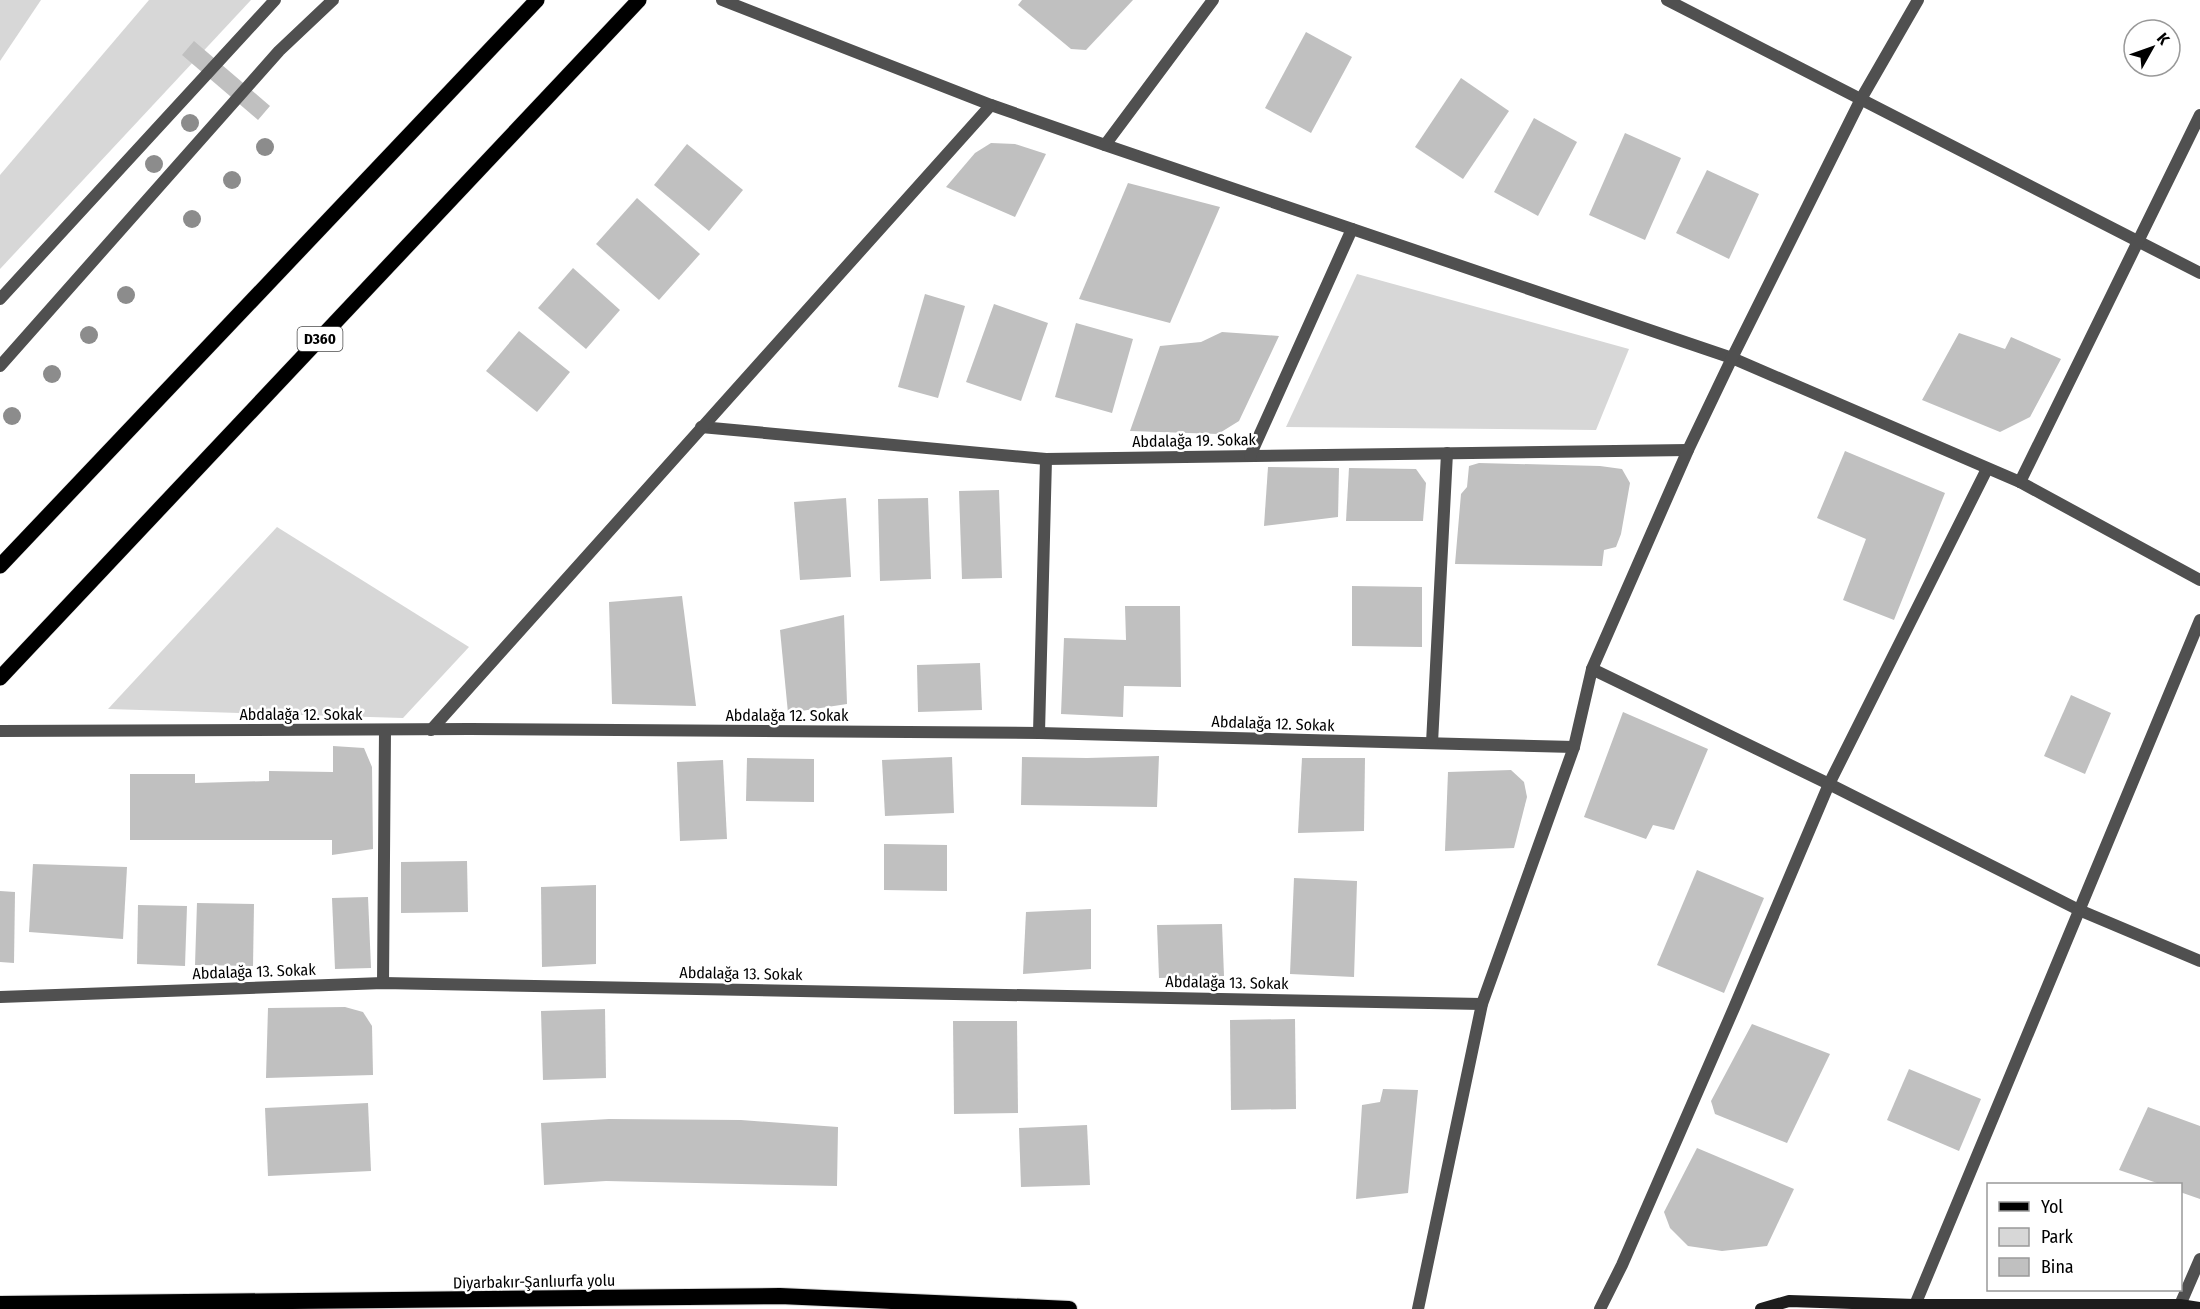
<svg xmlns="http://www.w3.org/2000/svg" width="2200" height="1309" font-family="'Fira Sans Condensed',sans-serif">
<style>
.green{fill:#d7d7d7}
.building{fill:#c0c0c0}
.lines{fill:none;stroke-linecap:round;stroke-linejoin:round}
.primary-casing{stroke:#dbdbdb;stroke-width:16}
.trunk-casing{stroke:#dbdbdb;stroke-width:18}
.service{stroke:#505050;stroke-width:12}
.minor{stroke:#505050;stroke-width:12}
.tertiary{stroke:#505050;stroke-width:12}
.secondary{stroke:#1d1d1d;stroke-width:12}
.primary{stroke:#000;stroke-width:15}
.trunk{stroke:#000;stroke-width:16}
.tree{fill:#8c8c8c}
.labels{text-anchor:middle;stroke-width:5;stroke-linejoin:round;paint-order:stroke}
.shield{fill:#fff;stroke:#4c4c4c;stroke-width:1.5}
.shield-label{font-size:15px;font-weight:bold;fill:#000}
.street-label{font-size:16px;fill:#000;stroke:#fff}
</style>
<rect width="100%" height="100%" fill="#fff"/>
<g class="green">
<path d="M0 0H41L0 61Z"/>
<path d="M149 0H251L0 269V175Z"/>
<path d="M1357 274 1629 349 1596 430 1286 427Z"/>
<path d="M277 527 469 647 403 718 108 709Z"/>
</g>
<g class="building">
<path d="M1022 0H1133L1086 50 1071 49 1018 5Z"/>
<path d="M1306 32 1352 57 1311 133 1265 108Z"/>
<path d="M194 41 270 106 258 120 182 55Z"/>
<path d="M1461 78 1509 111 1463 179 1415 147Z"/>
<path d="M1534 118 1577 142 1538 216 1494 192Z"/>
<path d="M1625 133 1681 158 1645 240 1589 215Z"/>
<path d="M991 143 1015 144 1046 154 1015 217 946 187 975 153Z"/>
<path d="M687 144 743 190 709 231 654 185Z"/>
<path d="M1707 170 1759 194 1729 259 1676 233Z"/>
<path d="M1128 183 1220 207 1170 323 1079 299Z"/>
<path d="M637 198 700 254 659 300 596 244Z"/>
<path d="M573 268 620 310 586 349 538 308Z"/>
<path d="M925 294 965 306 938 398 898 387Z"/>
<path d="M994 304 1048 323 1021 401 966 382Z"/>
<path d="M1076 323 1133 339 1112 413 1055 397Z"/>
<path d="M519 331 570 372 537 412 486 371Z"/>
<path d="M1222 332 1279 336 1239 421 1218 434 1130 431 1160 346 1201 342Z"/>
<path d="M1959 333 2005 349 2011 337 2061 359 2030 417 2000 432 1922 400Z"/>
<path d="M1845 451 1945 493 1894 620 1843 600 1866 539 1817 518Z"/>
<path d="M1479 463 1600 466 1622 469 1630 483 1621 534 1616 547 1604 550 1602 566 1455 564 1461 494 1467 487 1469 466Z"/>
<path d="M1268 467 1339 468 1338 517 1264 526Z"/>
<path d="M1349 468 1416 469 1426 483 1423 521H1346Z"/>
<path d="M999 490 1002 578 962 579 959 491Z"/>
<path d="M846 498 851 577 800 580 794 502Z"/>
<path d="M928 498 931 579 880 581 878 499Z"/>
<path d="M1352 586 1422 587V647L1352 646Z"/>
<path d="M682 596 696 706 612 704 609 602Z"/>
<path d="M1125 606H1180L1181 687 1124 686 1123 717 1061 714 1064 638 1126 640Z"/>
<path d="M844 615 847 704 788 713 780 630Z"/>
<path d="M980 663 982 710 918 712 917 665Z"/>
<path d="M2071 695 2111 713 2085 774 2044 756Z"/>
<path d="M1623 712 1708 749 1674 830 1653 825 1646 839 1584 817Z"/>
<path d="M333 746 364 748 372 767 373 849 332 855V840H130V774H195V783L269 781V771L333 772Z"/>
<path d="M1159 756 1157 807 1021 805 1022 757 1087 758Z"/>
<path d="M952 757 954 813 885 816 882 760Z"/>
<path d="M747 758 814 759V802L746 801Z"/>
<path d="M1302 758H1365L1364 831 1298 833Z"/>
<path d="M723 760 727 839 680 841 677 762Z"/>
<path d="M1511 770 1524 782 1527 797 1514 848 1445 851 1448 772Z"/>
<path d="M884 844 947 845V891L884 890Z"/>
<path d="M467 861 468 912 401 913V862Z"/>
<path d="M33 864 127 867 123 939 29 932Z"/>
<path d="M1697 870 1764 898 1724 993 1657 965Z"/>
<path d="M1294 878 1357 881 1354 977 1290 974Z"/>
<path d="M596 885V964L542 967 541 887Z"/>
<path d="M0 891 15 892 14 963 0 962Z"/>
<path d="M368 897 371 968 335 969 332 898Z"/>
<path d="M197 903 254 904 253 966 195 965Z"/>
<path d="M138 905 187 906 185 966 137 964Z"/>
<path d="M1091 909V969L1023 974 1026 912Z"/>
<path d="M1222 924 1224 976 1159 978 1157 925Z"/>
<path d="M345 1007 363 1012 372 1026 373 1075 266 1078 268 1008Z"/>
<path d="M605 1009 606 1078 543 1080 541 1011Z"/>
<path d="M1295 1019 1296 1109 1231 1110 1230 1020Z"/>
<path d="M953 1021H1017L1018 1113 954 1114Z"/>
<path d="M1752 1024 1830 1054 1787 1143 1715 1114 1711 1101Z"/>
<path d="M1909 1069 1981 1099 1959 1151 1887 1120Z"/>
<path d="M1383 1089 1418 1090 1408 1193 1356 1199 1362 1105 1380 1102Z"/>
<path d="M368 1103 371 1171 268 1176 265 1108Z"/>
<path d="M2148 1107 2200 1126V1199L2180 1192V1184H2160L2119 1170Z"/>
<path d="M609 1119 741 1120 838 1127 837 1186 606 1181 544 1185 541 1123Z"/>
<path d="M1087 1125 1090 1185 1021 1187 1019 1128Z"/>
<path d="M1697 1148 1794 1189 1767 1246 1722 1251 1688 1246 1670 1228 1664 1212Z"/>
</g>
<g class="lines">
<g class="primary-casing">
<g id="primary">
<path d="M0 566 537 0"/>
<path d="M0 678 639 0"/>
</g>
</g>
<g class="trunk-casing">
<path id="trunk" d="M0 1304 780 1296 1069 1309"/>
</g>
<g class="service">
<path d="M0 299 275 0"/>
<path d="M0 366 279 51 333 0"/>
</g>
<g class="minor">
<path d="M722 0 991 105 1105 145 1732 358"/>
<path d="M1667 0 2200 273"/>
<path d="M1105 145 1213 0"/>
<path d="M701 427 1046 459 1688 450"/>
<path d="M1250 456 1352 229"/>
<path d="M2020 482 2200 115"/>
<path d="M1592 669 1829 784 2079 910 2200 961"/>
<path d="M431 730 991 105"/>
<path d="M0 731 470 729 1039 733 1574 747"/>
<path d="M1039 733 1046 459"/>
<path d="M1432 743 1447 453"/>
<path d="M383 983 385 730"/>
<path d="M0 997 383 983 1482 1004"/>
<path d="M1915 1305 2200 620"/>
<path d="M2180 1305 2200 1259"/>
<path d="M1600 1309 1622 1265 1734 1008 1829 784 1987 469"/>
</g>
<g class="tertiary">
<path d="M1732 358 2020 482 2200 580"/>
<path d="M1418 1309 1482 1004 1574 747 1592 669 1688 450 1732 358 1861 99 1918 0"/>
</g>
<path class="secondary" d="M1761 1309 1789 1301 1915 1305H2180L2200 1308"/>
<use href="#primary" class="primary"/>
<use href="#trunk" class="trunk"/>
</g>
<g class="tree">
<circle cx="190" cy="123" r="9"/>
<circle cx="265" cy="147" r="9"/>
<circle cx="154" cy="164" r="9"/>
<circle cx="232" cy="180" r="9"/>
<circle cx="192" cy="219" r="9"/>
<circle cx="126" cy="295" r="9"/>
<circle cx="89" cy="335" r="9"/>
<circle cx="52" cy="374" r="9"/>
<circle cx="12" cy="416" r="9"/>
</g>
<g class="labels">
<rect class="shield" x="297.5" y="327" width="45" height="24" rx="4.5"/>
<g class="shield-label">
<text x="320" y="344">D360</text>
</g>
<g class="street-label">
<text transform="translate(1194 440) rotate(-1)" y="6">Abdalağa 19. Sokak</text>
<text x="301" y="720">Abdalağa 12. Sokak</text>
<text x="787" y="721">Abdalağa 12. Sokak</text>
<text transform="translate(1273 723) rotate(2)" y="6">Abdalağa 12. Sokak</text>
<text transform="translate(254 971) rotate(-2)" y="6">Abdalağa 13. Sokak</text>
<text transform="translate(741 973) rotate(1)" y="6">Abdalağa 13. Sokak</text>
<text transform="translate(1227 982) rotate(1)" y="6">Abdalağa 13. Sokak</text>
<text transform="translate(534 1281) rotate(-1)" y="6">Diyarbakır-Şanlıurfa yolu</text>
</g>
</g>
<rect x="1987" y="1183" width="195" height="108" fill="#ffffff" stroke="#999999" stroke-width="1.5"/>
<rect x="1999" y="1202" width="30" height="9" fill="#000000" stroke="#999999" stroke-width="1.5"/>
<text x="2041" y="1213" font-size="18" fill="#000000">Yol</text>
<rect x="1999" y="1228" width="30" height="18" fill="#d7d7d7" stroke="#999999" stroke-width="1.5"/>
<text x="2041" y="1243" font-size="18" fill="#000000">Park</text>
<rect x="1999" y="1258" width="30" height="18" fill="#c0c0c0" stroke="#999999" stroke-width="1.5"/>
<text x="2041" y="1273" font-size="18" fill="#000000">Bina</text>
<g transform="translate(2152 48) rotate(50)"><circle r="28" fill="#ffffff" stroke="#999999" stroke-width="1.5"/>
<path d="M0-4.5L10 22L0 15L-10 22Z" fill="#000000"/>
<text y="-9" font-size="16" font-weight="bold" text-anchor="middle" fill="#000000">K</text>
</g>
</svg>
